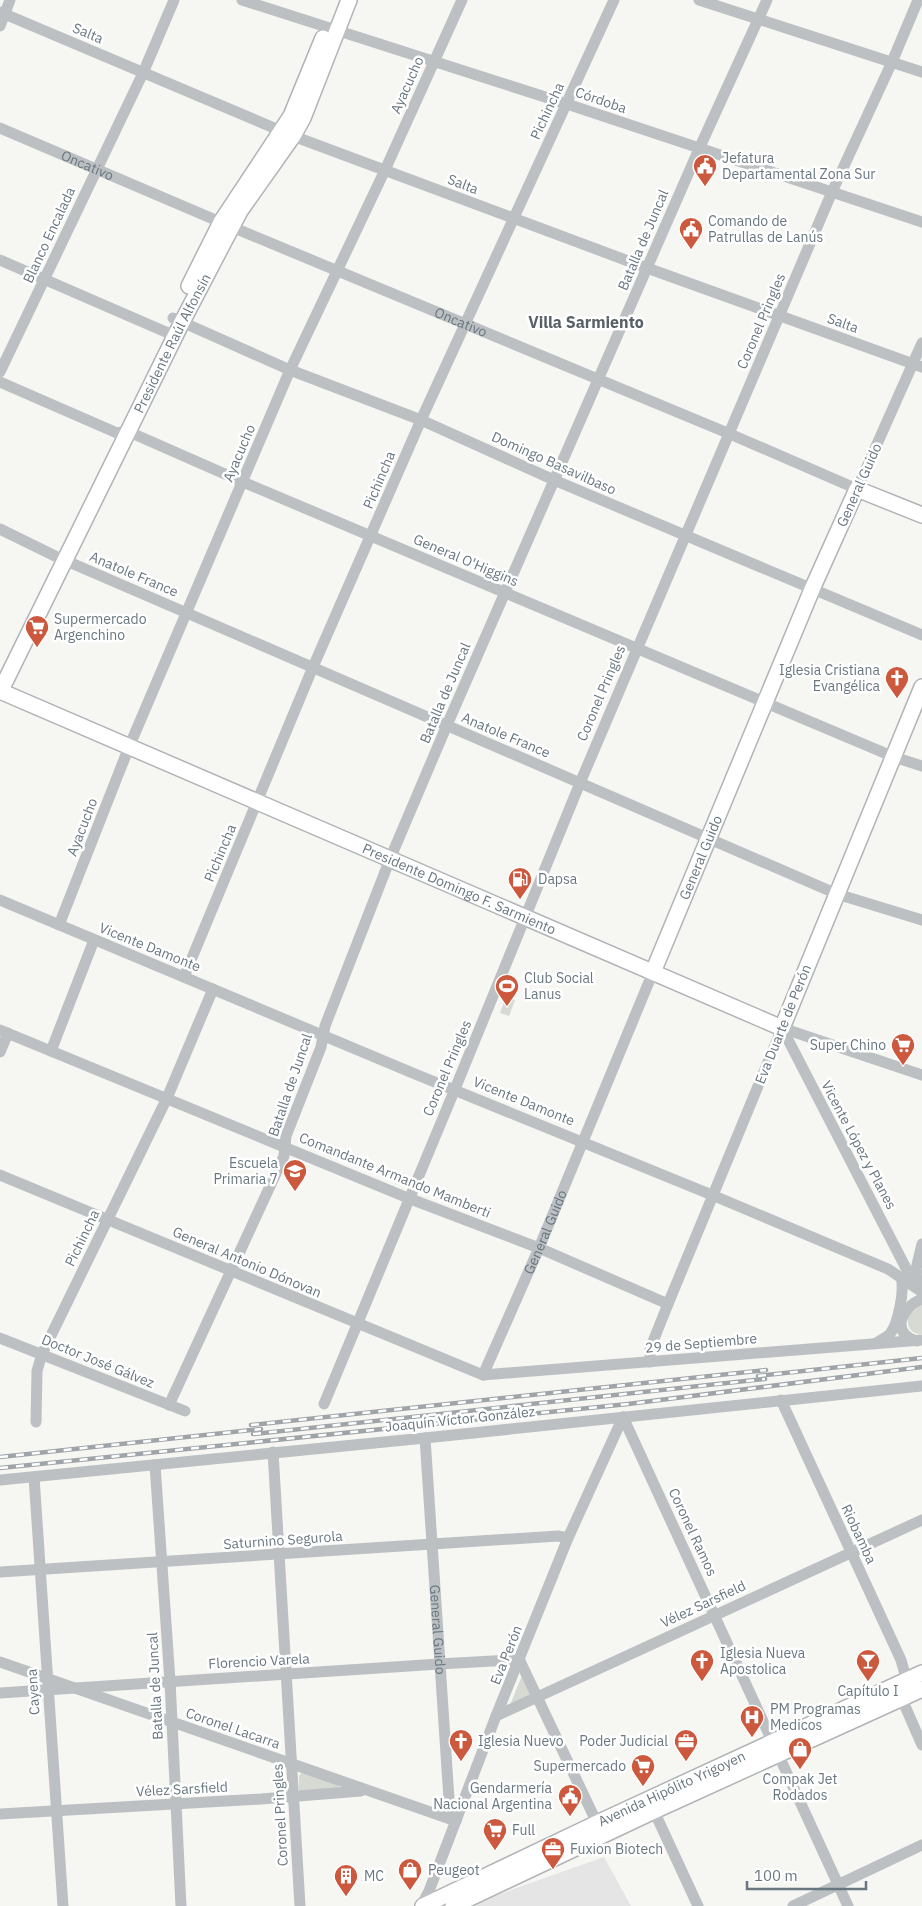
<svg xmlns="http://www.w3.org/2000/svg" width="922" height="1906" font-family="'IBM Plex Sans',sans-serif">
<style>
.built{fill:#e4e5e4}
.green{fill:#d6dad3}
.lines{fill:none;stroke-linecap:round;stroke-linejoin:round}
.major-casing{stroke:#b0b4b7;stroke-width:18}
.minor{stroke:#bcc0c2;stroke-width:11}
.major{stroke:#fff;stroke-width:15}
.rail-casing{stroke:#9ea4a8;stroke-width:4.5}
.rail{stroke:#fff;stroke-width:2.5;stroke-dasharray:8;stroke-linecap:butt}
.labels{text-anchor:middle;stroke-width:5;stroke-linejoin:round;paint-order:stroke}
.street-label{font-size:14px;fill:#697780;stroke:#fff}
.poi-label{font-size:14px;fill:#697780;stroke:#fff;text-anchor:start}
.quarter-label{font-size:16px;font-weight:bold;fill:#566066;stroke:#fff}
</style>
<rect width="100%" height="100%" fill="#f6f6f3"/>
<path class="built" d="M604 1857 631 1906H466Z"/>
<g class="green">
<path d="M506 997 515 1000 509 1016 500 1013Z"/>
<path d="M922 1304V1334C910 1334 907 1327 908 1316Z"/>
<path d="M523 1673 532 1695 510 1705Z"/>
<path d="M302 1772 338 1785 340 1788 303 1793 299 1790V1776Z"/>
</g>
<g class="lines">
<g class="major-casing">
<g id="major">
<path d="M189 286 221 222 291 116 323 38"/>
<path id="s4" d="M0 691 782 1028 922 687"/>
<path id="s5" d="M0 692 182 322 240 211 293 136 303 118 349 0"/>
<path id="s6" d="M653 972 813 587 857 489 922 515"/>
<path id="s7" d="M423 1906 597 1823 922 1673"/>
<path d="M453 1906 654 1811 922 1689"/>
</g>
</g>
<g class="minor">
<path d="M242 0 567 104 922 222"/>
<path d="M699 0 922 72"/>
<path d="M0 12 293 136 647 268 922 367"/>
<path d="M0 26 10 0"/>
<path id="s1" d="M0 128 232 227 730 434 857 489 922 343"/>
<path d="M0 260 175 336"/>
<path d="M173 318 290 370 421 420 554 480 922 635"/>
<path d="M0 372 143 73 174 0"/>
<path d="M0 382 117 433 127 431 243 482 894 757 922 766"/>
<path d="M0 529 55 556 837 894 922 920"/>
<path d="M0 900 415 1074 712 1195 888 1269 922 1292"/>
<path d="M59 925 129 747 290 370 385 170 462 0"/>
<path d="M184 977 313 667 421 420 614 0"/>
<path d="M782 1028 910 1276 917 1285"/>
<path d="M782 1028 922 1075"/>
<path d="M0 1030 408 1198 539 1248 668 1304"/>
<path d="M51 1051 94 940"/>
<path d="M0 1052 8 1033"/>
<path d="M0 1175 483 1375 922 1340"/>
<path d="M922 1244 916 1269 918 1276 922 1280"/>
<path d="M0 1338 185 1411"/>
<path d="M917 1341C890 1334 901 1307 922 1299"/>
<path d="M876 1343C881 1340 886 1338 890 1334 898 1324 905 1290 901 1277"/>
<path d="M650 1362V1349L668 1304 782 1028"/>
<path id="s2" d="M483 1375 539 1248 653 972"/>
<path d="M781 1400 901 1660 907 1681 904 1697 905 1706 922 1745"/>
<path d="M324 1404 455 1089 580 783 832 192 892 62 918 0"/>
<path d="M169 1405 284 1156 286 1136 321 1047 325 1026 390 859 447 725 699 149 767 0"/>
<path d="M623 1417 848 1906"/>
<path d="M36 1422 37 1371 42 1354 167 1098 213 989"/>
<path id="s3" d="M425 1438 449 1799 456 1821"/>
<path d="M273 1452 300 1906"/>
<path d="M155 1465 170 1681 181 1906"/>
<path d="M34 1477 63 1906"/>
<path d="M0 1480 425 1438 922 1386"/>
<path d="M0 1572 558 1536 568 1538"/>
<path d="M520 1661 597 1823"/>
<path d="M0 1662 456 1821"/>
<path d="M0 1693 439 1664 511 1660 520 1661"/>
<path d="M496 1716 922 1520"/>
<path d="M654 1811 698 1906"/>
<path d="M0 1814 261 1799 361 1791"/>
<path d="M421 1906 429 1891 496 1716 568 1538 623 1417"/>
<path d="M793 1906 922 1845"/>
</g>
<use href="#major" class="major"/>
<g class="rail-casing">
<g id="rail">
<path d="M758 1376 922 1358"/>
<path d="M251 1425 766 1370"/>
<path d="M253 1434 765 1379"/>
<path d="M0 1457 261 1429"/>
<path d="M0 1468 628 1404 922 1367"/>
</g>
</g>
<use href="#rail" class="rail"/>
</g>
<defs>
<g id="civic-pin" transform="scale(1.25)"><path d="M0 17L-7.5 6A9.5 9.5 0 1 1 7.5 6Z" fill="#cc593d" stroke="#fff"/><path d="M-.6-6.5H3V-4.5H.6V-3L4-1V1h2V6H-6V1h2V-1L-.6-3ZM-1.2 2.5V6h2.4V2.5Z" fill="#fff"/></g>
<g id="supermarket-pin" transform="scale(1.25)"><path d="M0 17L-7.5 6A9.5 9.5 0 1 1 7.5 6Z" fill="#cc593d" stroke="#fff"/><path d="M-6-5.5h2.5l.6 2H6L4.5 2H-2.5L-4.4-4H-6ZM-1.5 3.2a1.3 1.3 0 1 0 .1 0ZM3 3.2a1.3 1.3 0 1 0 .1 0Z" fill="#fff"/></g>
<g id="church-pin" transform="scale(1.25)"><path d="M0 17L-7.5 6A9.5 9.5 0 1 1 7.5 6Z" fill="#cc593d" stroke="#fff"/><path d="M-1.2-6h2.4v3.5h3.3v2.4h-3.3V6h-2.4V-.1h-3.3v-2.4h3.3Z" fill="#fff"/></g>
<g id="fuel-pin" transform="scale(1.25)"><path d="M0 17L-7.5 6A9.5 9.5 0 1 1 7.5 6Z" fill="#cc593d" stroke="#fff"/><path d="M-5.5-6h7V0h2V4h1.3V-2.5L3-4.5l.8-.8L6-3V5H2.5V1h-1V6h-7ZM-4.2-4.7v3.2H.2V-4.7Z" fill="#fff"/></g>
<g id="stadium-pin" transform="scale(1.25)"><path d="M0 17L-7.5 6A9.5 9.5 0 1 1 7.5 6Z" fill="#cc593d" stroke="#fff"/><path d="M0-5a6.5 5 0 1 0 0 10a6.5 5 0 1 0 0-10ZM-3.5-1.8h7v3.6h-7Z" fill="#fff"/></g>
<g id="school-pin" transform="scale(1.25)"><path d="M0 17L-7.5 6A9.5 9.5 0 1 1 7.5 6Z" fill="#cc593d" stroke="#fff"/><path d="M0-5L7-2L0 1L-7-2ZM-4 1L0 2.5L4 1V4Q0 6-4 4Z" fill="#fff"/></g>
<g id="bar-pin" transform="scale(1.25)"><path d="M0 17L-7.5 6A9.5 9.5 0 1 1 7.5 6Z" fill="#cc593d" stroke="#fff"/><path d="M-6-5H6L.8 .8V4.5H3.5V6h-7V4.5H-.8V.8Z" fill="#fff"/></g>
<g id="hospital-pin" transform="scale(1.25)"><path d="M0 17L-7.5 6A9.5 9.5 0 1 1 7.5 6Z" fill="#cc593d" stroke="#fff"/><path d="M-5-5h3v3.5h4V-5h3V5h-3V1.5h-4V5h-3Z" fill="#fff"/></g>
<g id="office-pin" transform="scale(1.25)"><path d="M0 17L-7.5 6A9.5 9.5 0 1 1 7.5 6Z" fill="#cc593d" stroke="#fff"/><path d="M-6-3h4V-5.5h4V-3h4V5H-6ZM-1-4.5V-3h2v-1.5ZM-6 0V1H6V0Z" fill="#fff"/></g>
<g id="shop-pin" transform="scale(1.25)"><path d="M0 17L-7.5 6A9.5 9.5 0 1 1 7.5 6Z" fill="#cc593d" stroke="#fff"/><path d="M-5-2.5h2.3a2.7 3.5 0 0 1 5.4 0H5L5.5 6h-11ZM-1.5-2.5h3a1.5 2.3 0 0 0-3 0Z" fill="#fff"/></g>
<g id="building-pin" transform="scale(1.25)"><path d="M0 17L-7.5 6A9.5 9.5 0 1 1 7.5 6Z" fill="#cc593d" stroke="#fff"/><path d="M-4-6H4V6H1V3H-1V6H-4ZM-2.5-4.3h1.7v1.8h-1.7ZM.8-4.3h1.7v1.8H.8ZM-2.5-1h1.7V.8h-1.7ZM.8-1h1.7V.8H.8Z" fill="#fff"/></g>
</defs>
<g fill-rule="evenodd">
<use href="#civic-pin" x="705" y="166"/>
<use href="#civic-pin" x="691" y="229"/>
<use href="#supermarket-pin" x="37" y="627"/>
<use href="#church-pin" x="897" y="678"/>
<use href="#fuel-pin" x="520" y="879"/>
<use href="#stadium-pin" x="507" y="986"/>
<use href="#supermarket-pin" x="903" y="1045"/>
<use href="#school-pin" x="295" y="1171"/>
<use href="#church-pin" x="702" y="1661"/>
<use href="#bar-pin" x="868" y="1661"/>
<use href="#hospital-pin" x="752" y="1717"/>
<use href="#church-pin" x="461" y="1741"/>
<use href="#office-pin" x="686" y="1741"/>
<use href="#shop-pin" x="800" y="1749"/>
<use href="#supermarket-pin" x="643" y="1766"/>
<use href="#civic-pin" x="570" y="1796"/>
<use href="#supermarket-pin" x="495" y="1830"/>
<use href="#office-pin" x="553" y="1849"/>
<use href="#shop-pin" x="410" y="1870"/>
<use href="#building-pin" x="346" y="1876"/>
</g>
<g class="labels">
<g class="street-label">
<text transform="translate(88 33) rotate(23)" y="5">Salta</text>
<text transform="translate(407 85) rotate(-66)" y="5">Ayacucho</text>
<text transform="translate(601 100) rotate(19)" y="5">Córdoba</text>
<text transform="translate(547 111) rotate(-65)" y="5">Pichincha</text>
<text dy="5" stroke="none"><textPath href="#s1" startOffset="95">Oncativo</textPath></text>
<text transform="translate(463 184) rotate(21)" y="5">Salta</text>
<text transform="translate(49 235) rotate(-65)" y="5">Blanco Encalada</text>
<text transform="translate(643 240) rotate(-67)" y="5">Batalla de Juncal</text>
<text transform="translate(761 321) rotate(-67)" y="5">Coronel Pringles</text>
<text dy="5" stroke="none"><textPath href="#s1" startOffset="500">Oncativo</textPath></text>
<text transform="translate(843 323) rotate(20)" y="5">Salta</text>
<text dy="5" stroke="none"><textPath href="#s5" startOffset="389">Presidente Raúl Alfonsín</textPath></text>
<text transform="translate(239 453) rotate(-67)" y="5">Ayacucho</text>
<text transform="translate(554 463) rotate(24)" y="5">Domingo Basavilbaso</text>
<text transform="translate(379 480) rotate(-67)" y="5">Pichincha</text>
<text transform="translate(859 485) rotate(-66)" y="5">General Guido</text>
<text transform="translate(466 560) rotate(23)" y="5">General O'Higgins</text>
<text transform="translate(134 574) rotate(23)" y="5">Anatole France</text>
<text transform="translate(445 693) rotate(-67)" y="5">Batalla de Juncal</text>
<text transform="translate(601 693) rotate(-67)" y="5">Coronel Pringles</text>
<text transform="translate(506 735) rotate(23)" y="5">Anatole France</text>
<text transform="translate(82 827) rotate(-69)" y="5">Ayacucho</text>
<text transform="translate(220 853) rotate(-67)" y="5">Pichincha</text>
<text dy="5" stroke="none"><textPath href="#s6" startOffset="124">General Guido</textPath></text>
<text dy="5" stroke="none"><textPath href="#s4" startOffset="500">Presidente Domingo F. Sarmiento</textPath></text>
<text transform="translate(150 947) rotate(22)" y="5">Vicente Damonte</text>
<text transform="translate(783 1024) rotate(-68)" y="5">Eva Duarte de Perón</text>
<text transform="translate(447 1068) rotate(-67)" y="5">Coronel Pringles</text>
<text transform="translate(290 1085) rotate(-71)" y="5">Batalla de Juncal</text>
<text transform="translate(524 1101) rotate(22)" y="5">Vicente Damonte</text>
<text transform="translate(859 1145) rotate(62)" y="5">Vicente López y Planes</text>
<text transform="translate(395 1175) rotate(22)" y="5">Comandante Armando Mamberti</text>
<text dy="5" stroke="none"><textPath href="#s2" startOffset="156">General Guido</textPath></text>
<text transform="translate(82 1238) rotate(-64)" y="5">Pichincha</text>
<text transform="translate(247 1262) rotate(23)" y="5">General Antonio Dónovan</text>
<text transform="translate(701 1343) rotate(-5)" y="5">29 de Septiembre</text>
<text transform="translate(98 1361) rotate(22)" y="5">Doctor José Gálvez</text>
<text transform="translate(460 1419) rotate(-6)" y="5">Joaquín Víctor González</text>
<text transform="translate(693 1532) rotate(65)" y="5">Coronel Ramos</text>
<text transform="translate(859 1534) rotate(65)" y="5">Riobamba</text>
<text transform="translate(283 1540) rotate(-4)" y="5">Saturnino Segurola</text>
<text transform="translate(703 1604) rotate(-25)" y="5">Vélez Sarsfield</text>
<text dy="5" stroke="none"><textPath href="#s3" startOffset="192">General Guido</textPath></text>
<text transform="translate(506 1655) rotate(-68)" y="5">Eva Perón</text>
<text transform="translate(259 1661) rotate(-3)" y="5">Florencio Varela</text>
<text transform="translate(155 1686) rotate(-93)" y="5">Batalla de Juncal</text>
<text transform="translate(33 1692) rotate(-94)" y="5">Cayena</text>
<text transform="translate(233 1728) rotate(19)" y="5">Coronel Lacarra</text>
<text dy="5" stroke="none"><textPath href="#s7" startOffset="275">Avenida Hipólito Yrigoyen</textPath></text>
<text transform="translate(182 1789) rotate(-3)" y="5">Vélez Sarsfield</text>
<text transform="translate(280 1815) rotate(-93)" y="5">Coronel Pringles</text>
</g>
<g class="poi-label">
<text x="722" y="163">Jefatura<tspan x="722" dy="16">Departamental Zona Sur</tspan></text>
<text x="708" y="226">Comando de<tspan x="708" dy="16">Patrullas de Lanús</tspan></text>
<text x="54" y="624">Supermercado<tspan x="54" dy="16">Argenchino</tspan></text>
<text x="880" y="675" text-anchor="end">Iglesia Cristiana<tspan x="880" dy="16">Evangélica</tspan></text>
<text x="538" y="884">Dapsa</text>
<text x="524" y="983">Club Social<tspan x="524" dy="16">Lanus</tspan></text>
<text x="886" y="1050" text-anchor="end">Super Chino</text>
<text x="278" y="1168" text-anchor="end">Escuela<tspan x="278" dy="16">Primaria 7</tspan></text>
<text x="720" y="1658">Iglesia Nueva<tspan x="720" dy="16">Apostolica</tspan></text>
<text x="868" y="1696" text-anchor="middle">Capítulo I</text>
<text x="770" y="1714">PM Programas<tspan x="770" dy="16">Medicos</tspan></text>
<text x="478" y="1746">Iglesia Nuevo</text>
<text x="668" y="1746" text-anchor="end">Poder Judicial</text>
<text x="626" y="1771" text-anchor="end">Supermercado</text>
<text x="800" y="1784" text-anchor="middle">Compak Jet<tspan x="800" dy="16">Rodados</tspan></text>
<text x="552" y="1793" text-anchor="end">Gendarmería<tspan x="552" dy="16">Nacional Argentina</tspan></text>
<text x="512" y="1835">Full</text>
<text x="570" y="1854">Fuxion Biotech</text>
<text x="428" y="1875">Peugeot</text>
<text x="364" y="1881">MC</text>
</g>
<g class="quarter-label">
<text x="586" y="328">Villa Sarmiento</text>
</g>
</g>
<path d="M747 1881v8h119v-8" fill="none" stroke="#697780" stroke-width="2.5"/>
<text x="754" y="1881" font-size="15" fill="#697780" stroke="#ffffff" stroke-width="4" paint-order="stroke">100 m</text>
</svg>
